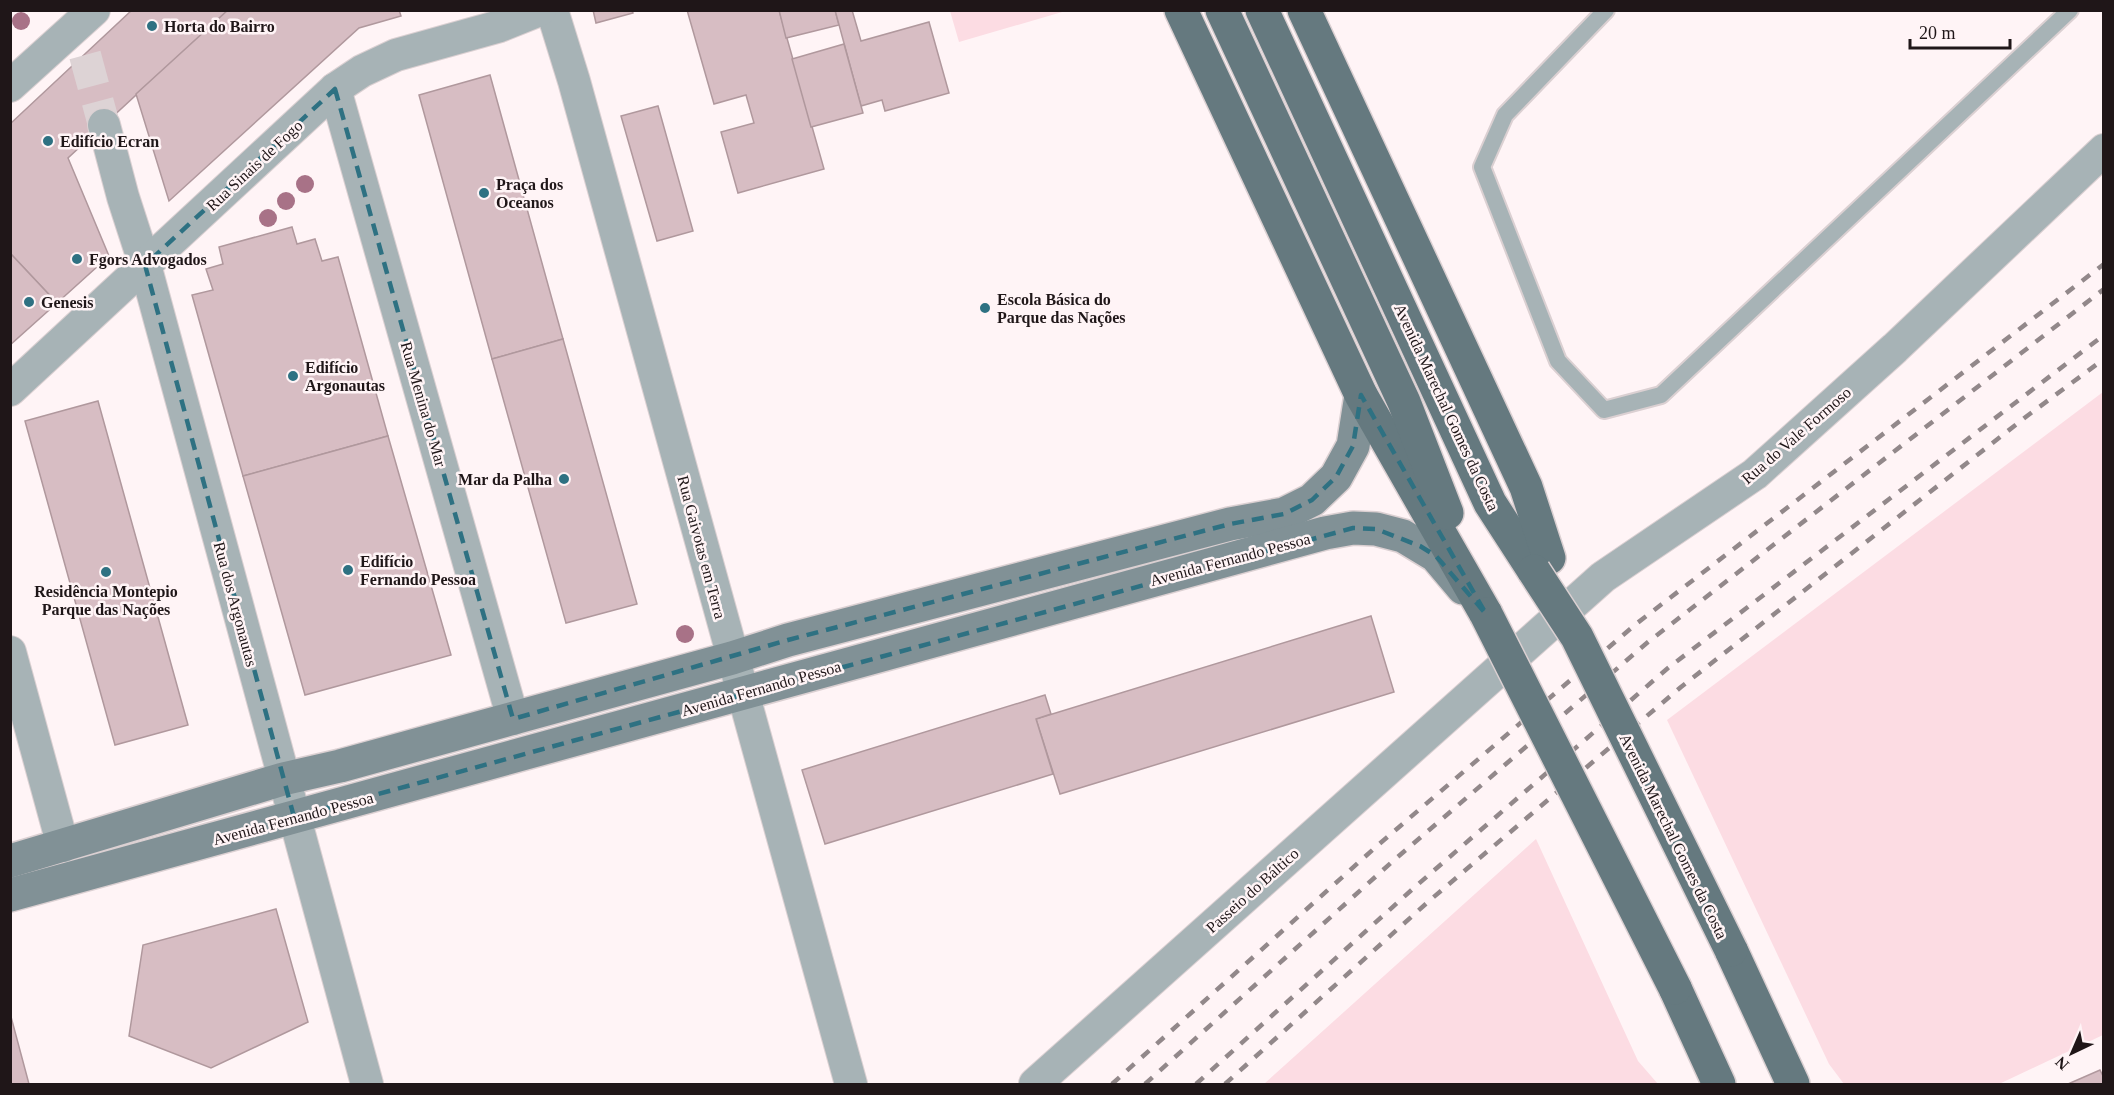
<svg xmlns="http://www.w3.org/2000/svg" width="2114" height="1095" font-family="'Times New Roman',serif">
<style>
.green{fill:#fcdce3}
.building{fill:#d7bdc3;stroke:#b0989d;stroke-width:1.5}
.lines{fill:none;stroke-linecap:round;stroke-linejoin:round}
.street-tunnel{stroke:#ddd3d5;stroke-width:32;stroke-dasharray:32 16;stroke-linecap:butt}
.lane-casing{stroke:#dbd0d2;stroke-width:20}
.street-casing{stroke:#dbd0d2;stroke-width:34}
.secondary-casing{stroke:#dbd0d2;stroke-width:36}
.primary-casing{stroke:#dbd0d2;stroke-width:36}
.lane{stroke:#a7b3b6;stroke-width:16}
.street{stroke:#a7b3b6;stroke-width:32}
.secondary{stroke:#819196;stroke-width:33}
.primary{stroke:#65797f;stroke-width:33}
.rail{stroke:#92888a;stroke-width:4.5;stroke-dasharray:10 10;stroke-linecap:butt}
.primary-bridge-casing{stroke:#dbd0d2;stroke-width:36;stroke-linecap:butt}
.primary-bridge{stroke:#65797f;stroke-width:33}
.tree{fill:#a87287}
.marked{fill:none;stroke:#2e7182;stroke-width:4.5;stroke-dasharray:12 8;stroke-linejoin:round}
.poi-dot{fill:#2e7182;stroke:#fff4f6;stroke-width:2}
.labels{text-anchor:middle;stroke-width:5;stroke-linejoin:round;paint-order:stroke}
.poi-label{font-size:16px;font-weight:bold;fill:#1f1618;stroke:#fff4f6;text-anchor:start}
.street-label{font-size:16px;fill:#1f1618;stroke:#fff4f6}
</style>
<rect width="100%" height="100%" fill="#fff4f6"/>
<g class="green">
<path d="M1069 10 959 42 950 11V10Z"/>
<path d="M2103 392V1035L1999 1084H1844L1829 1064 1667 720Z"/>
<path d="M1536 839 1638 1061 1658 1084H1264Z"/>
</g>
<g class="building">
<path d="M132 10H228L68 158 109 256 57 303 10 253V124Z"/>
<path d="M228 10H399L401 16 359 28 169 201 136 94Z"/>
<path d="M593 10H632L633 13 596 23Z"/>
<path d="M687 10H779L824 169 738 193 721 132 754 123 746 95 714 104Z"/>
<path d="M779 10H835L839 25 786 38Z"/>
<path d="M835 10H852L861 41 929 22 949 93 885 111 882 100 861 106Z"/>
<path d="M844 44 863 113 811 127 792 59Z"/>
<path d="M490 75 563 339 492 359 419 95Z"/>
<path d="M658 106 693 231 657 241 621 116Z"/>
<path d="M292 227 297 244 315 239 322 261 338 257 388 436 243 476 192 295 213 290 206 269 223 264 219 247Z"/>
<path d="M10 253 57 303 10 345Z"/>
<path d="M563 339 637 604 566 623 492 359Z"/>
<path d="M98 401 188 725 115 745 25 421Z"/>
<path d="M388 436 451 655 305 695 243 476Z"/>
<path d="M1371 616 1394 692 1060 794 1036 719Z"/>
<path d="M1045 695 1051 714 1036 719 1053 774 825 844 802 770Z"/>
<path d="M276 909 308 1022 211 1068 129 1036 143 945Z"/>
<path d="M10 1013 29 1084H10Z"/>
<path d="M2100 1070 2104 1078V1084H2068Z"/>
</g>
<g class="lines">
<path class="street-tunnel" d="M85 55 104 125"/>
<g class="lane-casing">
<path id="lane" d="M1606 10 1505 115 1482 167 1558 361 1604 410 1661 395 2070 10"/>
</g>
<g class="street-casing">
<g id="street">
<path d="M552 10 574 81 851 1084"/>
<path d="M10 86 94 10"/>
<path d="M335 89 513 719"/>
<path d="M104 125 123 197 145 265 367 1084"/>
<path d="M10 390 335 89 362 71 396 55 500 26 540 10"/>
<path d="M10 652 63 846"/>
<path d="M1035 1084 1603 577 1755 474 1895 348 2104 150"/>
</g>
</g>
<g class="secondary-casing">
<g id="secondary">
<path d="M10 861 283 779 340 766 732 658 788 640 1230 524 1284 514 1312 500 1336 477 1353 446 1361 395"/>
<path d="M10 895 1325 533 1353 528 1376 529 1403 536 1436 556 1463 588"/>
</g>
</g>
<g class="primary-casing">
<g id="primary">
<path d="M1181 10 1361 395 1486 614"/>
<path d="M1222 10 1404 402 1447 513"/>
<path d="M1262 10 1490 503 1534 571"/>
<path d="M1304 10 1526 487 1549 558"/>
<path d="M1731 950 1793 1084"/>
<path d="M1675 988 1719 1084"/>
</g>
</g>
<use href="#lane" class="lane"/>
<use href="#street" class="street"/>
<use href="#secondary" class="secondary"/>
<use href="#primary" class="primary"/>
<g class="rail">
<path d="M1112 1084 1378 845 1636 624 2104 264"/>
<path d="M1145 1084 1393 861 1648 642 2104 289"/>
<path d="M1196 1084 1416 886 1668 668 2104 335"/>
<path d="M1225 1084 1429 901 1681 687 2027 416 2104 359"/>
</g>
<g class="primary-bridge-casing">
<g id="primary-bridge">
<path d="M1534 571 1577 637 1731 950"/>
<path d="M1486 614 1675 988"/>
</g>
</g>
<use href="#primary-bridge" class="primary-bridge"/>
</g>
<g class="tree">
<circle cx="21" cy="21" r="9"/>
<circle cx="305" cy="184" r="9"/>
<circle cx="286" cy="201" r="9"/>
<circle cx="268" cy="218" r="9"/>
<circle cx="685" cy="634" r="9"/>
</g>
<path class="marked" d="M335 89 513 719 788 640 1230 524 1284 514 1312 500 1336 477 1353 446 1361 395 1486 614 1436 556 1420 546 1376 529 1353 528 294 817 145 265Z"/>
<g class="poi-dot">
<circle cx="152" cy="26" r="6"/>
<circle cx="48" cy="141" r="6"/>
<circle cx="484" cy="193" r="6"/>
<circle cx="77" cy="259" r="6"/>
<circle cx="29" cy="302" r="6"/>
<circle cx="985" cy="308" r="6"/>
<circle cx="293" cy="376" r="6"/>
<circle cx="564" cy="479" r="6"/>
<circle cx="348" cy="570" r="6"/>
<circle cx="106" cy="572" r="6"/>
</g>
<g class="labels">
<g class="poi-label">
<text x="164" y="32">Horta do Bairro</text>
<text x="60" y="147">Edifício Ecran</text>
<text x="496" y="190">Praça dos<tspan x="496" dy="18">Oceanos</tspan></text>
<text x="89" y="265">Fgors Advogados</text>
<text x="997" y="305">Escola Básica do<tspan x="997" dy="18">Parque das Nações</tspan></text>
<text x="41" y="308">Genesis</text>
<text x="305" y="373">Edifício<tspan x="305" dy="18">Argonautas</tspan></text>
<text x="552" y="485" text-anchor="end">Mar da Palha</text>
<text x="360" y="567">Edifício<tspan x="360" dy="18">Fernando Pessoa</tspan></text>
<text x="106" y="597" text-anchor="middle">Residência Montepio<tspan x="106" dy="18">Parque das Nações</tspan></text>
</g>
<g class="street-label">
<text transform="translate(254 165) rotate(-43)" y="6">Rua Sinais de Fogo</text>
<text transform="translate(424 404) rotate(74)" y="6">Rua Menina do Mar</text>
<text transform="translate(1447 407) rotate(65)" y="6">Avenida Marechal Gomes da Costa</text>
<text transform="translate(1796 435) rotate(-41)" y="6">Rua do Vale Formoso</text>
<text transform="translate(702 547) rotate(75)" y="6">Rua Gaivotas em Terra</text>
<text transform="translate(1230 559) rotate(-15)" y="6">Avenida Fernando Pessoa</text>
<text transform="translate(236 604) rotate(75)" y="6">Rua dos Argonautas</text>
<text transform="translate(761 688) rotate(-16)" y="6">Avenida Fernando Pessoa</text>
<text transform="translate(293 818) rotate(-15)" y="6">Avenida Fernando Pessoa</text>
<text transform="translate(1674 836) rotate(64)" y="6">Avenida Marechal Gomes da Costa</text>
<text transform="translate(1252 890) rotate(-42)" y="6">Passeio do Báltico</text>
</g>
</g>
<rect width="2114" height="1095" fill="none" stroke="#1f1618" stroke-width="24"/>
<g transform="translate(2072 1053) rotate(224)" stroke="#fff4f6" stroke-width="4.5" paint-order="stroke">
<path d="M0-4.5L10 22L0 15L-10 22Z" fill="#1f1618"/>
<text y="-9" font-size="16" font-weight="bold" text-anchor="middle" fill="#1f1618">N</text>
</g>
<path d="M1910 39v9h100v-9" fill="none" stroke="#1f1618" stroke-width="3"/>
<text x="1919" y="39" font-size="18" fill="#1f1618" stroke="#fff4f6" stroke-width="4.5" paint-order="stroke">20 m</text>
</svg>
